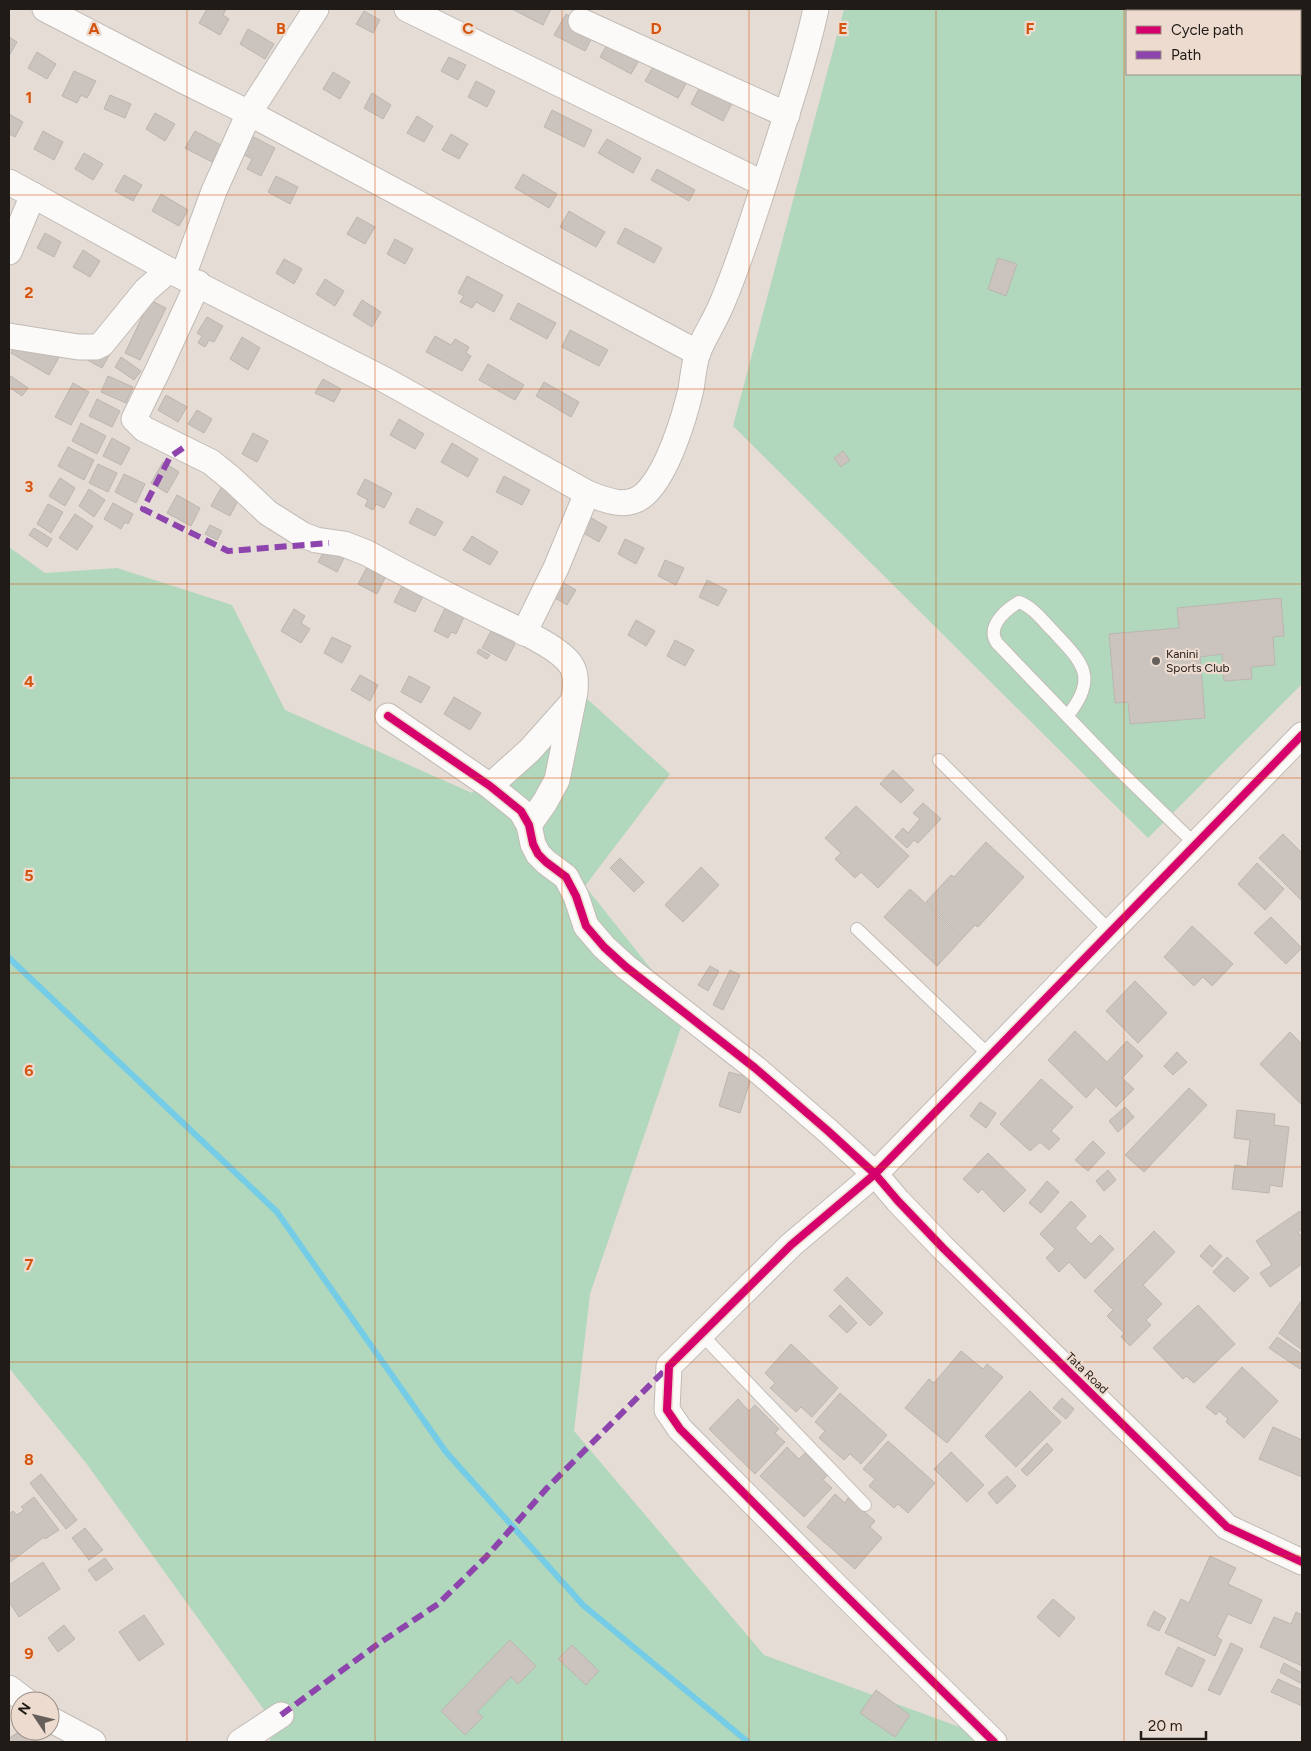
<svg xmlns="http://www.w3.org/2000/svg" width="1311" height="1751" font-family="Figtree,sans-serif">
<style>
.green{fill:#b1d7bd}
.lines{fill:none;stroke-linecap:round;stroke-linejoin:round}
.stream{stroke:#74cce6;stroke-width:6}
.building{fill:#cbc4be;stroke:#bcb6b0}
.lane-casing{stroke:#c2bbb5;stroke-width:14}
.street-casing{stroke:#c2bbb5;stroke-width:27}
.lane{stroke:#fbfaf9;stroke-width:12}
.street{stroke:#fbfaf9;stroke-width:25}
.quiet{stroke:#8e44ad;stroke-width:6;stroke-dasharray:12 6;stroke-linecap:butt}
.cycleway-casing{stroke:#ecdbce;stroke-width:11}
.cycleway{stroke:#d6006c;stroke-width:8}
.grid{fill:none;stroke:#d4530d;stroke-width:1;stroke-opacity:0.55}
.poi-dot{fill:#665f5a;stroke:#ecdbce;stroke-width:2}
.labels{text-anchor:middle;stroke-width:4.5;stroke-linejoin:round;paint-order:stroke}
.poi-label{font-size:12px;fill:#211b17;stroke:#ecdbce;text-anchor:start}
.street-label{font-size:12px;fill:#211b17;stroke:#ecdbce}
.grid-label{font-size:16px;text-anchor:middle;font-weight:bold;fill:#d4530d;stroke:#ecdbce;stroke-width:4.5;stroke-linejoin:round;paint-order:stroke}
</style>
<rect width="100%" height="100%" fill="#e5dcd5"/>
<g class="green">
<path d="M844 9H1233L1236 11H1127V74H1298L1302 77V684L1148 838 733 426Z"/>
<path d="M9 547 45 573 117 568 232 605 285 710 472 793 574 687 670 774 585 886 686 1013 590 1294 574 1431 764 1655 1000 1742H270L272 1721 86 1463 9 1368Z"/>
</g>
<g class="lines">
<path class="stream" d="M9 958 277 1212 446 1452 583 1605 748 1742"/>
</g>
<g class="building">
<path d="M207 9H226L223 15 229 19 220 35 199 23Z"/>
<path d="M512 9H551L543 25Z"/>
<path d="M364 11 380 20 373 33 356 24Z"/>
<path d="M566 14 596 30 585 51 554 35Z"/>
<path d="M248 29 274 44 265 59 240 44Z"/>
<path d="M612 36 643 54 631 74 600 57Z"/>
<path d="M9 37 17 42 9 56Z"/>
<path d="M37 52 56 64 47 79 28 68Z"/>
<path d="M449 57 466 65 458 80 441 71Z"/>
<path d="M658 58 691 75 678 98 645 81Z"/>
<path d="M74 71 96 81 87 98 81 95 77 103 62 96Z"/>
<path d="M333 72 350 82 340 99 323 89Z"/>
<path d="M476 81 495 91 487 107 468 97Z"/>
<path d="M703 81 735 97 723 121 691 104Z"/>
<path d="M372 93 391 105 383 119 364 108Z"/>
<path d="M110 95 131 104 125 118 104 109Z"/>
<path d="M552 110 592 130 584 147 544 127Z"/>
<path d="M155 113 175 124 165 141 146 129Z"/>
<path d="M9 114 23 122 15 137 9 134Z"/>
<path d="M417 116 433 126 424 142 407 133Z"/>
<path d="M43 131 63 142 54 160 34 149Z"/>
<path d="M195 131 221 145 212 162 185 148Z"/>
<path d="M246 133 275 148 261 176 247 169 252 159 237 151Z"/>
<path d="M451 134 468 144 459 159 442 150Z"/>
<path d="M607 139 641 158 633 173 598 153Z"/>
<path d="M84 153 103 164 93 180 75 169Z"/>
<path d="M657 169 695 190 689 201 651 180Z"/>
<path d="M523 174 557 194 549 208 515 188Z"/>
<path d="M124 175 142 185 133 201 115 191Z"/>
<path d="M276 176 298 187 290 204 268 192Z"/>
<path d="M161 194 188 210 179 226 152 211Z"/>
<path d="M569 211 605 232 596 247 560 227Z"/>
<path d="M357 217 375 227 365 244 347 234Z"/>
<path d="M625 228 662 248 654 263 617 243Z"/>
<path d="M45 233 61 242 54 257 37 248Z"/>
<path d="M395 239 413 249 405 264 387 254Z"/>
<path d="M83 250 100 261 90 277 73 267Z"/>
<path d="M998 258 1017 264 1006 296 988 289Z"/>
<path d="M284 259 302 269 294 284 276 273Z"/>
<path d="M467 276 503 295 494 312 476 302 472 308 460 302 464 296 458 293Z"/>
<path d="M325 279 344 291 335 306 316 294Z"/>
<path d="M150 300 166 308 140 360 125 353Z"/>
<path d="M362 300 381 312 372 327 353 315Z"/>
<path d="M518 303 556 323 547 339 510 319Z"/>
<path d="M207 317 223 326 214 342 209 340 205 347 198 343 202 336 197 333Z"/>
<path d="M570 330 608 350 599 366 562 347Z"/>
<path d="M24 331 62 352 49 375 11 353Z"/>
<path d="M84 334 112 350 102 368 73 352Z"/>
<path d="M435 336 451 345 455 339 469 347 466 353 471 356 462 371 426 352Z"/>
<path d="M242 337 260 348 248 370 230 359Z"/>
<path d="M121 357 141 371 134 380 115 367Z"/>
<path d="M488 364 524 385 515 400 479 380Z"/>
<path d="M11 376 28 388 22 396 9 387V380Z"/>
<path d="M108 376 133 387 126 403 101 392Z"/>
<path d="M323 379 341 389 334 402 315 393Z"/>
<path d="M544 382 579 402 571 417 536 396Z"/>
<path d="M73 383 89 392 71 425 55 417Z"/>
<path d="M166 395 187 407 178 422 158 410Z"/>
<path d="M97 399 120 411 112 427 89 416Z"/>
<path d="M197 410 212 419 204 433 188 424Z"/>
<path d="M399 419 424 434 415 449 390 435Z"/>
<path d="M81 423 106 436 97 454 72 441Z"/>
<path d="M253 433 268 441 257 462 242 454Z"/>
<path d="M112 438 130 448 121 465 103 456Z"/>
<path d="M452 443 478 459 468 477 441 462Z"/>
<path d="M68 447 94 460 84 480 58 466Z"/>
<path d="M843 451 850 460 841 467 834 458Z"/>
<path d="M163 462 179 472 167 493 151 483Z"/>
<path d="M98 464 117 473 108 492 89 483Z"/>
<path d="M124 474 145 484 136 503 115 492Z"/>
<path d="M504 476 530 490 522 505 496 492Z"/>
<path d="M60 478 75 488 65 506 49 496Z"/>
<path d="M365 479 392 493 384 508 376 504 373 510 365 506 368 500 357 494Z"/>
<path d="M222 486 240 497 230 516 211 506Z"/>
<path d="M89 489 105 500 94 517 79 506Z"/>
<path d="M177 495 200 508 191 526 167 513Z"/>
<path d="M113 503 133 514 128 524 125 522 121 529 104 519Z"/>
<path d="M48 504 63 512 51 533 37 524Z"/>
<path d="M417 508 443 522 435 536 409 523Z"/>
<path d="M75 514 93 526 77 550 59 538Z"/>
<path d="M588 516 607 527 599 542 580 531Z"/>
<path d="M210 525 222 531 217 540 205 534Z"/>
<path d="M34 528 52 539 47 547 29 535Z"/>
<path d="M472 536 498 552 490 565 463 550Z"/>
<path d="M625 539 644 548 636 564 618 554Z"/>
<path d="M327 546 345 556 337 572 318 562Z"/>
<path d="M665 560 684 568 676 585 658 576Z"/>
<path d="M367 567 386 576 377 594 358 584Z"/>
<path d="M557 579 576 590 567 605 548 594Z"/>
<path d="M707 580 727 590 718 606 699 597Z"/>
<path d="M402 586 423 596 415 612 394 602Z"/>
<path d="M1281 598 1284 636 1273 637 1275 665 1251 667 1252 679 1224 681 1222 654 1200 657 1205 718 1130 724 1128 702 1115 703 1109 634 1179 628 1177 608Z"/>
<path d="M445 608 464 617 456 634 451 632 448 638 434 631Z"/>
<path d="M294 609 305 616 301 623 310 629 301 643 281 631Z"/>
<path d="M636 620 655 631 646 646 628 635Z"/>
<path d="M491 631 515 644 506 661 482 648Z"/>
<path d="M332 637 351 646 342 663 324 653Z"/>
<path d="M675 640 694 650 685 666 667 656Z"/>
<path d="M479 649 490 655 487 659 477 653Z"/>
<path d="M360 675 378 685 370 701 351 690Z"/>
<path d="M409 676 430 687 421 703 401 692Z"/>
<path d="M454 697 481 713 470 730 444 714Z"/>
<path d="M893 770 914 790 901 803 880 784Z"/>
<path d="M923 803 941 819 918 843 914 840 907 848 895 837 903 828 908 833 920 819 913 813Z"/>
<path d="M856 806 909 856 878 888 861 872 855 878 835 859 841 853 825 838Z"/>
<path d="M1283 834 1302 853V901L1259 858Z"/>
<path d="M986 842 1024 877 978 927 975 925 964 937 926 902 951 875 954 877Z"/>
<path d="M620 858 644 882 634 892 610 868Z"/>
<path d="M1257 863 1284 889 1265 910 1238 884Z"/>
<path d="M701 867 719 885 683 922 665 905Z"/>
<path d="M910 889 963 938 937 966 884 917Z"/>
<path d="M1271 917 1302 948 1286 964 1254 933Z"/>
<path d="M1192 926 1233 964 1212 986 1203 977 1194 986 1164 957Z"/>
<path d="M710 966 719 971 708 991 698 985Z"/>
<path d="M730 970 740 975 723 1010 713 1005Z"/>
<path d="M1135 981 1167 1013 1138 1043 1106 1011Z"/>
<path d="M1075 1031 1107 1062 1127 1041 1143 1056 1122 1078 1134 1089 1116 1107 1096 1087 1086 1098 1048 1060Z"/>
<path d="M1290 1032 1302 1044V1105L1260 1064Z"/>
<path d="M1177 1052 1187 1062 1173 1075 1164 1066Z"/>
<path d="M729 1072 751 1078 740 1113 719 1106Z"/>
<path d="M1041 1079 1073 1107 1051 1131 1060 1139 1049 1150 1040 1142 1030 1151 1000 1124Z"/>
<path d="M1189 1088 1207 1105 1144 1172 1125 1155Z"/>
<path d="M980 1102 996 1113 986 1128 970 1116Z"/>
<path d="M1125 1107 1134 1117 1118 1132 1109 1121Z"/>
<path d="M1237 1110 1275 1114 1274 1125 1289 1127 1282 1187 1270 1185 1269 1193 1232 1189 1235 1165 1247 1167 1250 1140 1234 1138Z"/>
<path d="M1093 1141 1105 1153 1088 1171 1075 1160Z"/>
<path d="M988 1153 1026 1190 1004 1212 982 1189 978 1193 963 1179Z"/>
<path d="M1108 1170 1116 1180 1104 1191 1096 1181Z"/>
<path d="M1047 1181 1059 1192 1041 1213 1029 1203Z"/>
<path d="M1071 1201 1086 1216 1075 1228 1091 1244 1100 1235 1114 1249 1085 1279 1069 1262 1059 1272 1046 1258 1055 1249 1040 1234Z"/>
<path d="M1300 1211 1302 1214V1229L1298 1232 1302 1238V1264L1270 1287 1260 1273 1272 1265 1256 1241Z"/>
<path d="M1154 1231 1175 1252 1143 1285 1162 1304 1146 1320 1151 1325 1130 1346 1121 1337 1124 1333 1107 1316 1113 1310 1094 1291Z"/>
<path d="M1210 1245 1222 1256 1212 1267 1200 1256Z"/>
<path d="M1227 1257 1249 1278 1234 1292 1213 1272Z"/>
<path d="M847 1277 883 1313 870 1326 834 1290Z"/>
<path d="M1302 1300V1350L1279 1333Z"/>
<path d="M840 1305 857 1323 847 1333 829 1316Z"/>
<path d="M1198 1305 1235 1344 1194 1383 1186 1376 1183 1379 1153 1348Z"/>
<path d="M1277 1337 1302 1354V1365L1300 1369 1269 1348Z"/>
<path d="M791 1344 838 1388 812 1417 801 1407 796 1412 770 1388 775 1383 765 1373Z"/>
<path d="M961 1351 983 1369 987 1364 1003 1377 947 1443 905 1408 929 1379 934 1383Z"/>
<path d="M1242 1367 1278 1401 1244 1438 1226 1422 1228 1419 1219 1411 1216 1415 1206 1407Z"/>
<path d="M1030 1391 1061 1422 1016 1467 985 1436Z"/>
<path d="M840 1393 887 1435 861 1464 850 1454 844 1460 819 1438 825 1431 815 1422Z"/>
<path d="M1062 1398 1074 1409 1066 1419 1053 1408Z"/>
<path d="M738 1399 749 1411 755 1405 779 1429 775 1433 785 1442 755 1474 709 1429Z"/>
<path d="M1273 1427 1302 1440V1477L1259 1459Z"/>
<path d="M888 1441 935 1483 908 1513 898 1504 894 1508 869 1486 875 1479 863 1469Z"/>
<path d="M1047 1443 1053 1450 1027 1476 1021 1470Z"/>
<path d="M787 1447 799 1459 805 1453 828 1474 823 1480 832 1488 804 1517 760 1476Z"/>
<path d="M951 1452 984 1485 967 1502 934 1469Z"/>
<path d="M41 1474 77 1520 66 1529 30 1483Z"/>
<path d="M1007 1476 1016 1486 997 1504 988 1493Z"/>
<path d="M835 1494 845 1503 848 1498 875 1521 870 1527 882 1538 855 1569 807 1527Z"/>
<path d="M34 1497 59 1530 45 1539 44 1537 9 1563V1514L13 1511 17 1515 24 1510 21 1507Z"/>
<path d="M85 1528 103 1550 89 1560 72 1538Z"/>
<path d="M1210 1556 1236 1568 1228 1584 1262 1600 1251 1624 1228 1614 1217 1637 1222 1640 1215 1656 1165 1633 1181 1599 1189 1603Z"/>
<path d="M105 1558 113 1569 96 1581 88 1570Z"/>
<path d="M43 1562 60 1589 19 1617 9 1602V1585Z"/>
<path d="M1053 1599 1075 1618 1059 1637 1037 1617Z"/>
<path d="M1154 1611 1166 1618 1159 1631 1147 1625Z"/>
<path d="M1296 1612 1302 1615V1666L1260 1647 1274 1617 1291 1624Z"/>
<path d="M144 1615 164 1644 139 1661 119 1632Z"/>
<path d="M64 1625 75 1639 58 1652 48 1638Z"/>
<path d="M510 1640 536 1666 518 1684 511 1677 477 1712 483 1717 465 1735 441 1711Z"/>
<path d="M1231 1643 1243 1649 1220 1695 1208 1690Z"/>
<path d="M572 1645 599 1671 586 1685 558 1659Z"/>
<path d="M1178 1647 1205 1660 1192 1687 1165 1674Z"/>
<path d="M1284 1663 1302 1673V1684L1280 1672Z"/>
<path d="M1278 1679 1302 1690V1706L1271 1692Z"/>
<path d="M876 1690 910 1715 895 1737 860 1713Z"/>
<path d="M21 1731H32L38 1742H9V1738Z"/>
</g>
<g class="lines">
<g class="lane-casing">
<g id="lane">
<path d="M1068 715C1099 677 1082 662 1053 631 1043 621 1033 607 1019 602 1005 610 986 627 997 643L1117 768 1195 844"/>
<path d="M939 760 1110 931"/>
<path d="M857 929 990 1056"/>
<path d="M701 1334 865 1505"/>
</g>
</g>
<g class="street-casing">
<g id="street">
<path d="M45 9 184 81 249 113 698 353"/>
<path d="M407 9 764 184"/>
<path d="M581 21 787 115"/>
<path d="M9 182 169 270 387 381 587 493C607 501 629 510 646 493 668 471 684 419 691 389 693 377 694 363 698 352 705 335 716 319 723 301 741 258 755 213 769 169 786 116 804 63 816 9"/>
<path d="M9 252 33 195"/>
<path d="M183 276 214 191 249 113 316 9"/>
<path d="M198 283 158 370 134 419 144 429 211 462 233 480 268 513 303 535 316 540 344 544 367 553C409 576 451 597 494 618 515 628 551 643 567 660 576 669 576 680 575 692L557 780 545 802 529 825"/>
<path d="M9 336 78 347H96L102 344 146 290 169 270"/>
<path d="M524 633 556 568 587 493"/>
<path d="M388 716 490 786 521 811 529 825 533 844 538 854 546 862 566 877 576 896 586 926 604 947 626 967 755 1068 828 1131 875 1174 898 1201 943 1248 1227 1527 1302 1562"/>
<path d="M490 786 530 750 571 704"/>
<path d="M9 1688 26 1701"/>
<path d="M50 1719 93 1742"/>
<path d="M240 1742 281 1715"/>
<path d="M994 1742 833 1583 680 1429 667 1410 669 1366 791 1245 875 1174 1302 735"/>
</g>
</g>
<use href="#lane" class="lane"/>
<use href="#street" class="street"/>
<g class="quiet">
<path d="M183 448 170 457 143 509 228 551 329 543"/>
<path d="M281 1715 378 1644 438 1604 486 1557 547 1488 669 1366"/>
</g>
<g class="cycleway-casing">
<g id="cycleway">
<path d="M388 716 490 786 521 811 529 825 533 844 538 854 546 862 566 877 576 896 586 926 604 947 626 967 755 1068 828 1131 875 1174 898 1201 943 1248 1227 1527 1302 1562"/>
<path d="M994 1742 833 1583 680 1429 667 1410 669 1366 791 1245 875 1174 1302 735"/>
</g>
</g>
<use href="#cycleway" class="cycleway"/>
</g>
<path class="grid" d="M187 9V1742M375 9V1742M562 9V1742M749 9V1742M936 9V1742M1124 9V1742M9 195H1302M9 389H1302M9 584H1302M9 778H1302M9 973H1302M9 1167H1302M9 1362H1302M9 1556H1302"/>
<circle class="poi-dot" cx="1156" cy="661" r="5"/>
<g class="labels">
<g class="poi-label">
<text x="1166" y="658">Kanini<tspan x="1166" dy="14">Sports Club</tspan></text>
</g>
<g class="street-label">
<text transform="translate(1087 1373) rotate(44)" y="4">Tata Road</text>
</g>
</g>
<g class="grid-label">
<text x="94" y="34">A</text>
<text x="281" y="34">B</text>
<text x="468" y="34">C</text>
<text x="656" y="34">D</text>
<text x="843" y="34">E</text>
<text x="1030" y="34">F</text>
<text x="29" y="103">1</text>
<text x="29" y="298">2</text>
<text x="29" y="492">3</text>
<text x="29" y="687">4</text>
<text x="29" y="881">5</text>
<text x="29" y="1076">6</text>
<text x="29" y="1270">7</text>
<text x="29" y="1465">8</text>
<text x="29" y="1659">9</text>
</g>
<rect width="1311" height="1751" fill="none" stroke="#211b17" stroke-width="20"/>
<rect x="1126" y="10" width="175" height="65" fill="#ecdbce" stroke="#9b8e85"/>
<rect x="1136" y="26" width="25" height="8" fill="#d6006c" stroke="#9b8e85"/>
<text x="1171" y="35" font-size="15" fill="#211b17">Cycle path</text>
<rect x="1136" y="51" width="25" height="8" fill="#8e44ad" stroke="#9b8e85"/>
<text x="1171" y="60" font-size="15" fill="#211b17">Path</text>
<g transform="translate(35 1716) rotate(305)"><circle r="24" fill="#ecdbce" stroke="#9b8e85"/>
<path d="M0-4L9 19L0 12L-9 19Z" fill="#665f5a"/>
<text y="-8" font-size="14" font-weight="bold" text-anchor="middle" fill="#211b17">N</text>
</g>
<path d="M1141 1731v8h65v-8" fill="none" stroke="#211b17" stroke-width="2.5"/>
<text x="1148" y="1731" font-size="15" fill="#211b17" stroke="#ecdbce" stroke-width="4" paint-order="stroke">20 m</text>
</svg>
